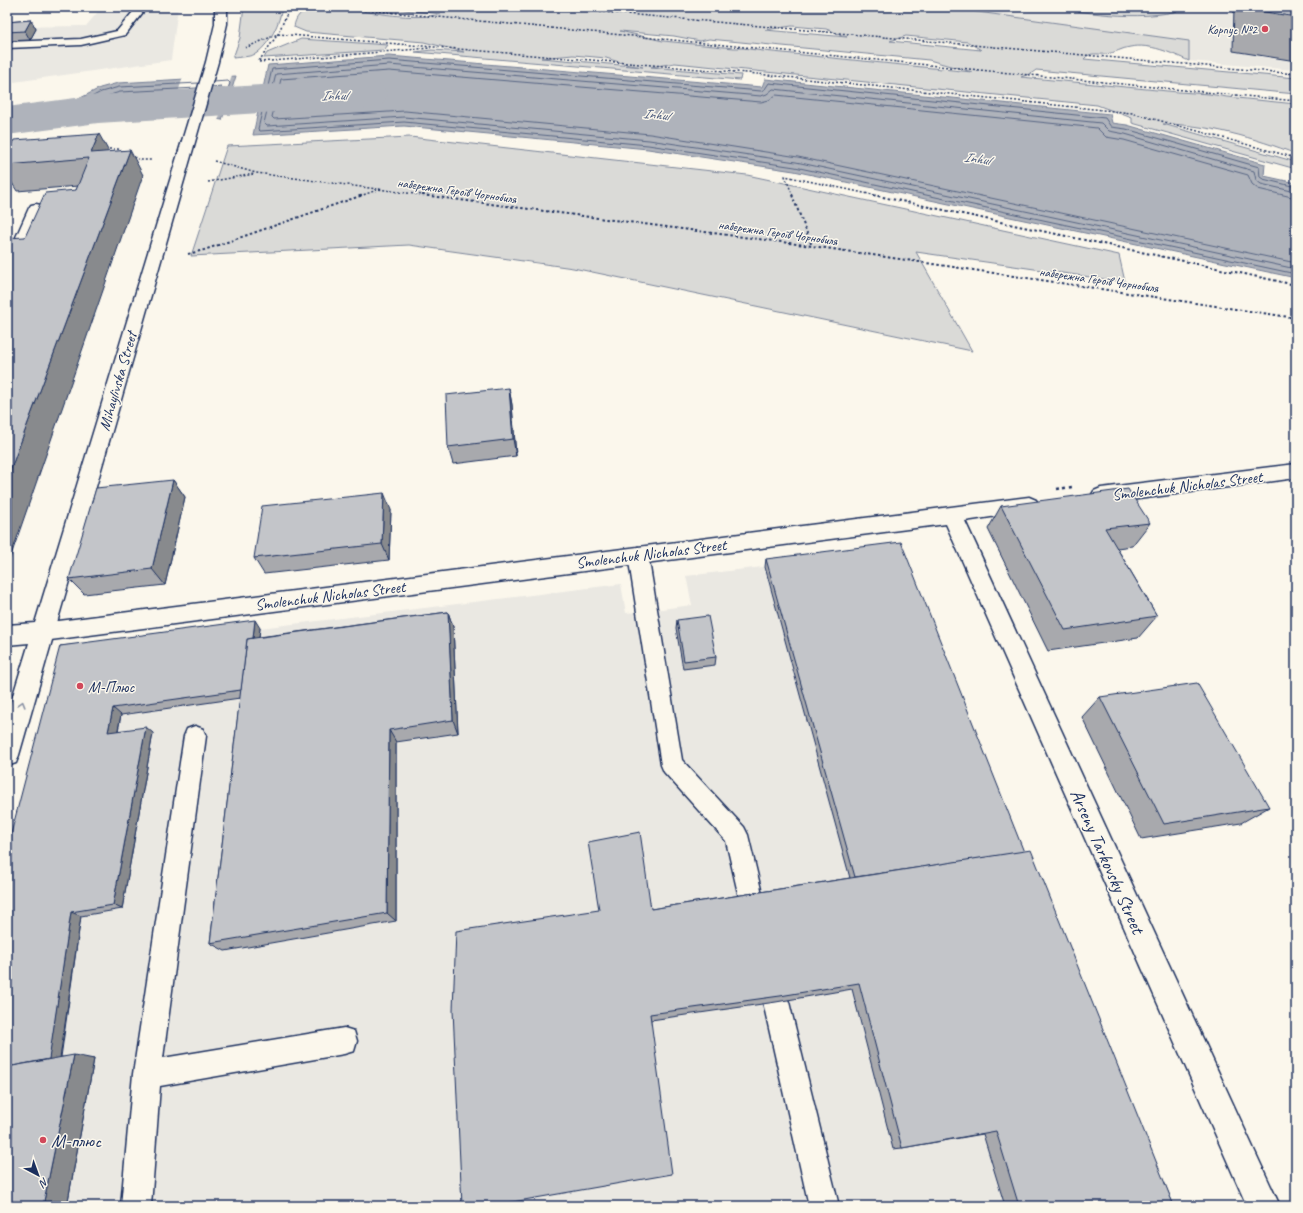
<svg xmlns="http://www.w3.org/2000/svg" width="1303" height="1213" font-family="Caveat,sans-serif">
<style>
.built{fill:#eae8e2}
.green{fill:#dadad7;stroke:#7a849a;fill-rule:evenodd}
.water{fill:#afb3bb;stroke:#747e96}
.pier{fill:#fbf7ec}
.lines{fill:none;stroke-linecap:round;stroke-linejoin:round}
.shore{stroke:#566483;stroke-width:1}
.river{fill:#afb3bb;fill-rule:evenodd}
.lane-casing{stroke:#1b2f5e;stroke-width:3}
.street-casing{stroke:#1b2f5e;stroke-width:3}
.secondary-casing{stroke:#1b2f5e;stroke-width:3}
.path-far2{stroke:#1b2f5e;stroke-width:1.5;stroke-dasharray:2 2;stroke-linecap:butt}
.path-far1{stroke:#1b2f5e;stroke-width:2;stroke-dasharray:2.5 2.5;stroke-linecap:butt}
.path{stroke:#1b2f5e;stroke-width:2.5;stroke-dasharray:3 3;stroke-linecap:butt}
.lane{fill:#fbf7ec;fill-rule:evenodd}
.street{fill:#fbf7ec;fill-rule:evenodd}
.secondary{fill:#fbf7ec;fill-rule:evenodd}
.wall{fill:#a8a9ad;stroke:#1b2f5e}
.shaded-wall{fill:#888a8d;stroke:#1b2f5e}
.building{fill:#c3c5c9;stroke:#1b2f5e}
.oneway{stroke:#8b93a5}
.poi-dot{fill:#d1495b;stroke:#fbf7ec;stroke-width:1.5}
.labels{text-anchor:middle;stroke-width:3;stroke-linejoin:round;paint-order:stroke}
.far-poi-label{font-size:13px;fill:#1b2f5e;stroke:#fbf7ec;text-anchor:end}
.far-street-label{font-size:13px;fill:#1b2f5e;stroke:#fbf7ec}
.far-water-label{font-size:14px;font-style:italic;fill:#47577a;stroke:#fbf7ec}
.street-label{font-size:16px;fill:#1b2f5e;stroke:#fbf7ec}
.poi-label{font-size:16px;fill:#1b2f5e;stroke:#fbf7ec;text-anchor:start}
.near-street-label{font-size:19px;fill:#1b2f5e;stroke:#fbf7ec}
.near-poi-label{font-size:19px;fill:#1b2f5e;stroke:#fbf7ec;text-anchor:start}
</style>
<rect width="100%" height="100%" fill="#fbf7ec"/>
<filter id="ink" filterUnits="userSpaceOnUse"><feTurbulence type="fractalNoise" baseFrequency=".025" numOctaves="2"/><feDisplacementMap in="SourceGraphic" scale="8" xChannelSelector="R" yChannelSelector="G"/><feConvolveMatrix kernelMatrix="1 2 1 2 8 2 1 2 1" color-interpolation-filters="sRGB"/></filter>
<g filter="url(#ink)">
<g class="built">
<path d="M102 7H178L171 60 7 83V27L86 26Z"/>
<path d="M941 7H1296V70L1189 61 1188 41Z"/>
<path d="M898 551 1154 1206H7L68 653 260 628 621 584 626 613 647 611 692 605 686 576Z"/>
</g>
<g class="green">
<path d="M244 7H282C280 23 270 43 257 53 252 57 240 57 233 58L240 38Z"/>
<path d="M397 7H941L1189 41V61C1171 53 1150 43 1130 47 1122 48 1115 53 1106 54 1097 55 1091 51 1084 59L1296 78V94L1036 70 1032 73 1021 77 1178 92 1209 94 1227 97 1296 104V154C1256 138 1205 124 1163 124L1296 162V169L1132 123V118L1097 105 675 63 651 67 741 75 740 80 415 52 432 50 464 52 424 42 306 32 294 27C295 18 301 10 311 9 322 7 334 8 345 9 375 12 412 21 441 14L395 9ZM792 26 826 29 847 37 765 30ZM620 31 674 36 700 41 709 39 929 60 972 72 763 51 743 48H734L663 41ZM906 36 968 42 981 50 890 41ZM573 55 606 58 629 65 643 67 541 58Z"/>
<path d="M1045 7H1105L1135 10 1157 8 1142 7H1162L1159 8 1192 7C1145 23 1094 13 1045 7Z"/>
<path d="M301 39 388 45 384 50 264 58 267 53Z"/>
<path d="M410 137 747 175 1119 255 1125 282 916 252 972 351 573 268 409 245 191 256 227 146Z"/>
</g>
<g class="water">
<path d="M389 56 762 87 765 79 1110 114 1112 123 1127 125 1265 164 1264 176 1296 183V278L794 171 648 149 404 126 253 135 268 65Z"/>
<path d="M236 76 222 120 168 111 7 131V113L24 109 61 108 100 88 118 83Z"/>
</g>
<path class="pier" d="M232 75 218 121 171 114 183 77Z"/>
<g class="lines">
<g class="shore">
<path d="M192 106 167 103 79 113 77 111 103 97 120 92 197 88"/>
<path d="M206 108 216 109 223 89 221 86 212 87"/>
<path d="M204 113 219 114 230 83 228 81 213 82"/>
<path d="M7 117 25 113 62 112 101 92 119 87 199 83"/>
<path d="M7 127 167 108 190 111"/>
<path d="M1296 187 1263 179 1260 177 1259 167 1126 129 1111 127 1105 118 769 83 765 89 761 91 389 60 272 69 258 129 260 131 404 122 648 145 795 167 1296 274"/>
<path d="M1296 192 1261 184 1256 180 1254 171 1125 134 1109 131 1101 123 773 89 767 94 761 96 389 65 276 74 264 123 267 126 404 117 649 140 796 162 1296 269"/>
<path d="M1296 198 1258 189 1252 184 1248 175 1124 140 1106 137 1097 128 776 95 769 100 761 102 389 71 281 79 272 117 274 119 405 111 650 134 798 157 1296 263"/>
</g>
<path class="river" d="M310 82H366L382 85 388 95 382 105 366 108 310 110 98 123 7 135V107L98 95Z"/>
<g class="lane-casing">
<g id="lane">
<path d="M137 7H147L125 35 81 45 7 48V42L81 39 117 31Z"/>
<path d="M36 204 41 205 43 208 25 249 23 252 7 257V248L12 246 29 208 31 205Z"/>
<path d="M638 547 645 550 648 555 682 760 744 827 748 835 764 902 761 911 752 914 743 911 740 902 726 841 664 772 661 765 628 555 631 550Z"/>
<path d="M195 726 203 729 206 736 163 1058 344 1028 354 1031 357 1041 354 1051 344 1054 160 1086 151 1206H121L133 1074 184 736 187 729Z"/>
<path d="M776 989 785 993 789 1002 839 1206H809L763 1002 767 993Z"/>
</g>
</g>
<g class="street-casing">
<g id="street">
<path d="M1296 464V478L1101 504 1094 501 1091 496 1094 491 1101 488Z"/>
<path d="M1029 497 1036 500 1039 505 1036 510 965 521 1280 1206H1247L946 524 43 641 35 639 32 632 35 625 43 623Z"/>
</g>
</g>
<g class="secondary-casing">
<path id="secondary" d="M215 7H227V24L218 62 19 755 16 763 7 766V715L29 643 7 645V625L35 623 206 62 215 24Z"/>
</g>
<g class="path-far2">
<path d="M336 7 1296 101"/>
<path d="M548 7 1296 74"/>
<path d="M245 48 278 34 748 73 1132 113 1296 158"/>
<path d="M259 61 278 34 290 7"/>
<path d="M259 62 431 48"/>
<path d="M105 149H118L124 152"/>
<path d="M130 155 140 160H152"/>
<path d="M214 161 256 173 430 196"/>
<path d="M208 182 254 174"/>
<path d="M360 196 380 189"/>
<path d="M793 196 785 176 878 196"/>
</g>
<g class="path-far1">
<path d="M422 195 812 246 1296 318"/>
<path d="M792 195 812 246"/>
<path d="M873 195 1296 285"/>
<path d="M188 254 204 250 363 195"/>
</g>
<path class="path" d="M1057 489 1072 487"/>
<use href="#lane" class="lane"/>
<use href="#street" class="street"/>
<use href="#secondary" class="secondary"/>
</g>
<g class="wall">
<path d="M951 7H981L980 10Z"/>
<path d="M1234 7H1296V61L1233 51Z"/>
<path d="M31 20 36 29 30 40 7 41V22Z"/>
<path d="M109 152 143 175 25 237 76 190 78 186 17 191 7 175V153Z"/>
<path d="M509 388 512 405 516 456 453 464 448 447Z"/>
<path d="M173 480 185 497 165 585 84 594 69 579Z"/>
<path d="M1001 506 1150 523 1132 546 1117 548 1157 616 1138 638 1048 651 988 529Z"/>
<path d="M391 510 389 560 264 574 254 558Z"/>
<path d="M766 559 1024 852 1174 1206H1005L983 1134 902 1148 893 1149 852 989 776 1002 651 1020 490 1206 651 909 850 878 765 567Z"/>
<path d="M448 612 453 627 458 733 396 742V921L225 951 210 943 240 698 121 715 118 731 153 733 122 909 81 916 61 1057 94 1059 67 1206H7L60 646 260 628 259 637Z"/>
<path d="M677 620 716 657 715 665 683 669 676 628Z"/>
<path d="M1100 697 1269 807 1241 823 1141 839 1082 717Z"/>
</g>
<g class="shaded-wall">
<path d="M31 20 36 29 30 40 25 31Z"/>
<path d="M99 134 113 159 91 153Z"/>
<path d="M130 150 143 175 7 567V479Z"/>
<path d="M509 388 512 405 516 456 513 439Z"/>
<path d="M173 480 185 497 165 585 152 569Z"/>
<path d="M384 493 391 510 389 560 382 544Z"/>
<path d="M448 612 453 627 458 733 453 720Z"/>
<path d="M255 620 260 628 253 696 247 689Z"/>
<path d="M113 708 121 715 116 739 108 732Z"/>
<path d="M146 727 153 733 122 909 113 905Z"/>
<path d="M389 730 396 742V921L387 913Z"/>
<path d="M71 912 81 916 59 1065 48 1063Z"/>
<path d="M74 1055 94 1059 67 1206H43Z"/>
</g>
<g class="building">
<path d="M1253 7H1296V17L1253 10Z"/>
<path d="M31 20 25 31 7 32V22Z"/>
<path d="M99 134 91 153 130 150 7 479V238L25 237 45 193 76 190 89 158 7 165V153L14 140Z"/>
<path d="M509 388 513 439 448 447 446 395Z"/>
<path d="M173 480 152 569 69 579 96 488Z"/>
<path d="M1128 489 1150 523 1105 528 1157 616 1065 630 1001 506Z"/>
<path d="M384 493 382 544 254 558 262 506Z"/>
<path d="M901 542 1024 852 855 877 766 559Z"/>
<path d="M448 612 453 720 389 730 387 913 210 943 247 639Z"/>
<path d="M708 616 716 657 684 661 677 620Z"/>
<path d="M255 620 253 638 247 639 241 690 113 708 108 732 146 727 113 905 71 912 49 1059 7 1067V849L60 646Z"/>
<path d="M1197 683 1269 807 1164 824 1100 697Z"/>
<path d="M640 832 651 909 1031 850 1174 1206H1019L996 1131 902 1148 859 983 780 996 650 1014 672 1174 490 1206H462L453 1010 456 931 599 910 588 842Z"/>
<path d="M74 1055 43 1206H7V1067Z"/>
</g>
<defs><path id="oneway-chevron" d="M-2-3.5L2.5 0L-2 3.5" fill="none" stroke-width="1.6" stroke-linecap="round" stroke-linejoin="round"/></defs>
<use class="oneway" href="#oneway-chevron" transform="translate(22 704) rotate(-74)"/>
</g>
<g class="poi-dot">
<circle cx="1265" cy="29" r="4"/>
<circle cx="80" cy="686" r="4"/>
<circle cx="43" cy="1140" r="4"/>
</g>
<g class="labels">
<g class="far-poi-label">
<text x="1257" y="34">Корпус №2</text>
</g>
<g class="far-street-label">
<text transform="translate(457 190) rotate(8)" y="5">набережна Героїв Чорнобиля</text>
<text transform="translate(778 232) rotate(8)" y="5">набережна Героїв Чорнобиля</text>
<text transform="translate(1099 279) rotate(8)" y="5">набережна Героїв Чорнобиля</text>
</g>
<g class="far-water-label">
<text transform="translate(334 95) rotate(-1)" y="5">Inhul</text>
<text transform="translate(656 114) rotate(6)" y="5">Inhul</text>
<text transform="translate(977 158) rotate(8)" y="5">Inhul</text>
</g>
<g class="street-label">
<text transform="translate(117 381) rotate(-74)" y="6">Mihaylivska Street</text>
<text transform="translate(1187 485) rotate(-7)" y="6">Smolenchuk Nicholas Street</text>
<text transform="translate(651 553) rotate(-7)" y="6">Smolenchuk Nicholas Street</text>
<text transform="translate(330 595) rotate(-7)" y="6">Smolenchuk Nicholas Street</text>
</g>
<g class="poi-label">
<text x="88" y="692">М-Плюс</text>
</g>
<g class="near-street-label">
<text transform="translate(1108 861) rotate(66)" y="7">Arseny Tarkovsky Street</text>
</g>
<g class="near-poi-label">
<text x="51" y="1147">М-плюс</text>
</g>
</g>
<rect width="1303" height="1213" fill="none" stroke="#fbf7ec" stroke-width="24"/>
<rect x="12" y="12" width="1279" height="1189" fill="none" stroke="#1b2f5e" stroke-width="1.5" filter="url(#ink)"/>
<g transform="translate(38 1175) rotate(139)" stroke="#fbf7ec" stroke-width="3" paint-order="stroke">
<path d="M0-3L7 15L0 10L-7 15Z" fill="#1b2f5e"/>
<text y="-6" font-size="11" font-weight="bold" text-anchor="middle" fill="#1b2f5e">N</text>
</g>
</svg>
